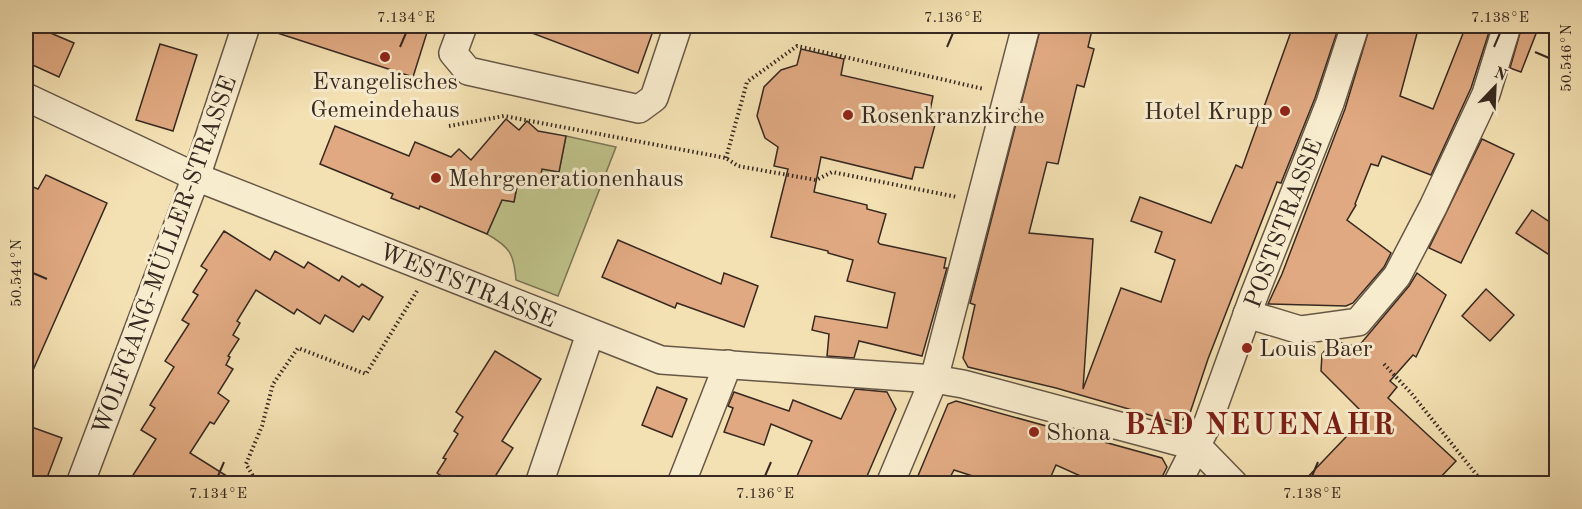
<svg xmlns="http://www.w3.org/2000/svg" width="1582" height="509" font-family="'Old Standard TT',serif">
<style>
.green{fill:#bfc28a;stroke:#7b7656;stroke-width:1.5}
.building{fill:#e0a981;stroke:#372921;stroke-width:1.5}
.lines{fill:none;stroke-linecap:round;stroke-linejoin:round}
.minor-casing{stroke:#665746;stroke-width:30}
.path{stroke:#372921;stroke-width:4;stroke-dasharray:1.5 3;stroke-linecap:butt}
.minor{stroke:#f8ecce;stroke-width:27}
.ticks{fill:none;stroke:#372921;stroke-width:2}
.poi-dot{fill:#8f2418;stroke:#f8ecce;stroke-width:2}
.labels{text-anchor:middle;stroke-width:6;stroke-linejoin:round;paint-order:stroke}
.poi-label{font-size:24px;fill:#372921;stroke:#f8ecce;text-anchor:start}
.street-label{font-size:24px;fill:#372921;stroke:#f8ecce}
.district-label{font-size:30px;font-weight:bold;letter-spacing:1.5px;fill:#7a1f14;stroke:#f8ecce}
.neatline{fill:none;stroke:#372921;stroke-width:2}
.ticks-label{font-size:15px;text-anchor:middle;fill:#372921}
</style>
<rect width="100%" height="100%" fill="#f4e1b3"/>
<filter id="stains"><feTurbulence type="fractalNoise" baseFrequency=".00333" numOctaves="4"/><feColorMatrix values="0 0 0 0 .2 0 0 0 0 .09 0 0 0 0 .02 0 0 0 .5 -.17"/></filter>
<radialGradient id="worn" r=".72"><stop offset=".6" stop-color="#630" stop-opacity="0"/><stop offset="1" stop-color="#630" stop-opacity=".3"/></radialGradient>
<path class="green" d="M566 136 616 147 558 296 516 280C514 254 510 247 487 234L502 200 514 202 519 176 539 180 542 169 559 172Z"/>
<g class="building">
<path d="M34 26 74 43 59 77 26 62V44Z"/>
<path d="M266 26H429L413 77 265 29Z"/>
<path d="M517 26H638L653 31 638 73 516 27Z"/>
<path d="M1041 26H1093L1088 47 1094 49 1084 87 1077 85 1058 164 1047 162 1029 233 1093 239 1083 389 1121 288 1161 302 1175 260 1155 252 1162 232 1131 221 1140 197 1211 223 1236 165 1242 168 1293 26H1339L1315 98 1281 183 1277 182 1208 359 1189 416 1177 423 1056 388 968 367 963 358 975 305 970 303Z"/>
<path d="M1370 26H1419L1400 96 1433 109 1466 26H1491L1471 88 1431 175 1382 156 1378 166 1371 164 1355 204 1356 205 1347 220 1391 253 1384 267 1353 303 1346 306 1268 304 1282 274 1345 109Z"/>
<path d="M1522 26H1539L1521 72 1510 68Z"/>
<path d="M160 44 197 55 173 131 136 120Z"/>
<path d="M801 49 844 59 841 75 933 96 930 111 938 114 923 168 915 167 912 179 821 157 814 192 867 205V209L886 214 878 242 880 244 946 258 944 268H947L922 356 859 341 854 358 827 356 829 334 812 330 815 316 887 328 895 293 847 281 853 260 828 253V251L771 237 788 169 774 166 778 147 765 138 757 116 764 87 781 70 797 65Z"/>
<path d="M506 119 519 130 527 121 538 131 566 136 559 172 542 169 540 180 519 176 514 202 502 200 487 234 420 206 419 209 391 198 393 194 320 164 335 126 409 156 415 142 451 157 459 149 471 160Z"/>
<path d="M1482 139 1514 154 1461 263 1429 248Z"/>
<path d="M46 175 107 203 26 386V184L38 189Z"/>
<path d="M1532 210 1557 227V260L1516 233Z"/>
<path d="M224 231 270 260 275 251 304 268 308 262 339 281 342 276 359 287 362 284 383 297 369 320 363 316 353 332 325 315 320 324 297 309 294 314 256 290 237 321 240 323 233 335 239 339 228 356 230 357 226 365 233 369 218 393 229 401 214 424 210 422 190 453 238 483H128L156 439 141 430 155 408 150 405 174 367 165 361 189 324 182 320 198 295 193 292 207 270 201 266Z"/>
<path d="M618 240 721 284 724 273 758 286 744 327 677 303 675 308 602 277Z"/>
<path d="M1417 273 1446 295 1416 357 1413 355 1390 381 1397 387 1388 398 1456 461 1435 483H1302L1366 416 1321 371 1322 354 1327 348 1338 342 1358 347 1409 286Z"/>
<path d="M1486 289 1514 315 1490 341 1462 316Z"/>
<path d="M495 351 541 379 502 441 513 448 491 483H439L443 477 437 473 446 459 443 458 458 434 454 431 463 417 456 412Z"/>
<path d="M657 387 687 399 672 437 642 425Z"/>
<path d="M855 389 887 392 896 409 864 483H794L812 441 771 424 764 445 724 432 733 408 728 406 734 392 789 411 793 400 841 419Z"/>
<path d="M956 401 1162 458 1167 467 1159 483H1096L1056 465 1048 483H994L954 470 947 483H915L948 404Z"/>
<path d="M26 425 62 438 45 483H26Z"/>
</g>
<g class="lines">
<g class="minor-casing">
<g id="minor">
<path d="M463 26 453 53 468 71 639 109 654 98 678 26"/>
<path d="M26 97 196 177 661 360 934 379 963 384 1198 447 1234 484"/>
<path d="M1247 314 1300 330 1358 322 1397 276 1433 207 1486 94 1507 26"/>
<path d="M80 484 196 177 246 26"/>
<path d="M539 484 590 334"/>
<path d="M681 484 728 364"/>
<path d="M890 484 934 379 1026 26"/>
<path d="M1177 484 1207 425 1253 298 1330 103 1355 26"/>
</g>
</g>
<g class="path">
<path d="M449 126 504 116 726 158 738 166 816 180 832 172 957 197"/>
<path d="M726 158 747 82 797 46 984 89"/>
<path d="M1384 364 1411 393 1484 484"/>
<path d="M263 484 253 476 246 464 262 426 273 384 298 348 366 374 417 291"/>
</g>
<use href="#minor" class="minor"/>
</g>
<path class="ticks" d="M400 47 406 33M947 47 953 33M1494 47 1500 33M1535 52 1549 58M33 273 47 279M218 476 224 462M765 476 771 462M1312 476 1318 462"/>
<g class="poi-dot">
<circle cx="385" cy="57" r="6"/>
<circle cx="1285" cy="111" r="6"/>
<circle cx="848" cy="115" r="6"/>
<circle cx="436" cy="178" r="6"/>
<circle cx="1247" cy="348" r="6"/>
<circle cx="1034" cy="432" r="6"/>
</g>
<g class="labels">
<g class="poi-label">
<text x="385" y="89" text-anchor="middle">Evangelisches<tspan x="385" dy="28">Gemeindehaus</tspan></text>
<text x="1273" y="119" text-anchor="end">Hotel Krupp</text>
<text x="860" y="123">Rosenkranzkirche</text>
<text x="448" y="186">Mehrgenerationenhaus</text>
<text x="1259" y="356">Louis Baer</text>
<text x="1046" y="440">Shona</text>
</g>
<g class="street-label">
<text transform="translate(1283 223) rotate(-69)" y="8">POSTSTRASSE</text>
<text transform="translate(164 255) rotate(-70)" y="8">WOLFGANG-MÜLLER-STRASSE</text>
<text transform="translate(468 285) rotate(22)" y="8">WESTSTRASSE</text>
</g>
<g class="district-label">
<text x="1260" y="434">BAD NEUENAHR</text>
</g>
</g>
<rect width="1582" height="509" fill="none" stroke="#f4e1b3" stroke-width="66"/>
<g transform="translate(1495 87) rotate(23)" stroke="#f8ecce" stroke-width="4.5" paint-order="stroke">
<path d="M0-4.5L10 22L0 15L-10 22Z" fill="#372921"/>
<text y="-9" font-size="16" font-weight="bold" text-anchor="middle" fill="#372921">N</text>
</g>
<rect x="33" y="33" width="1516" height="443" class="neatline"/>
<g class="ticks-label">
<text x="406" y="22">7.134°E</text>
<text x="953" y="22">7.136°E</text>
<text x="1500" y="22">7.138°E</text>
<text transform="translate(1566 58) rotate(-90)" y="5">50.546°N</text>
<text transform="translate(16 273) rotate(-90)" y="5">50.544°N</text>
<text x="218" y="498">7.134°E</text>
<text x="765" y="498">7.136°E</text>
<text x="1312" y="498">7.138°E</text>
</g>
<rect width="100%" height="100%" filter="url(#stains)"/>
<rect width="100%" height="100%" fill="url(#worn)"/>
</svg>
